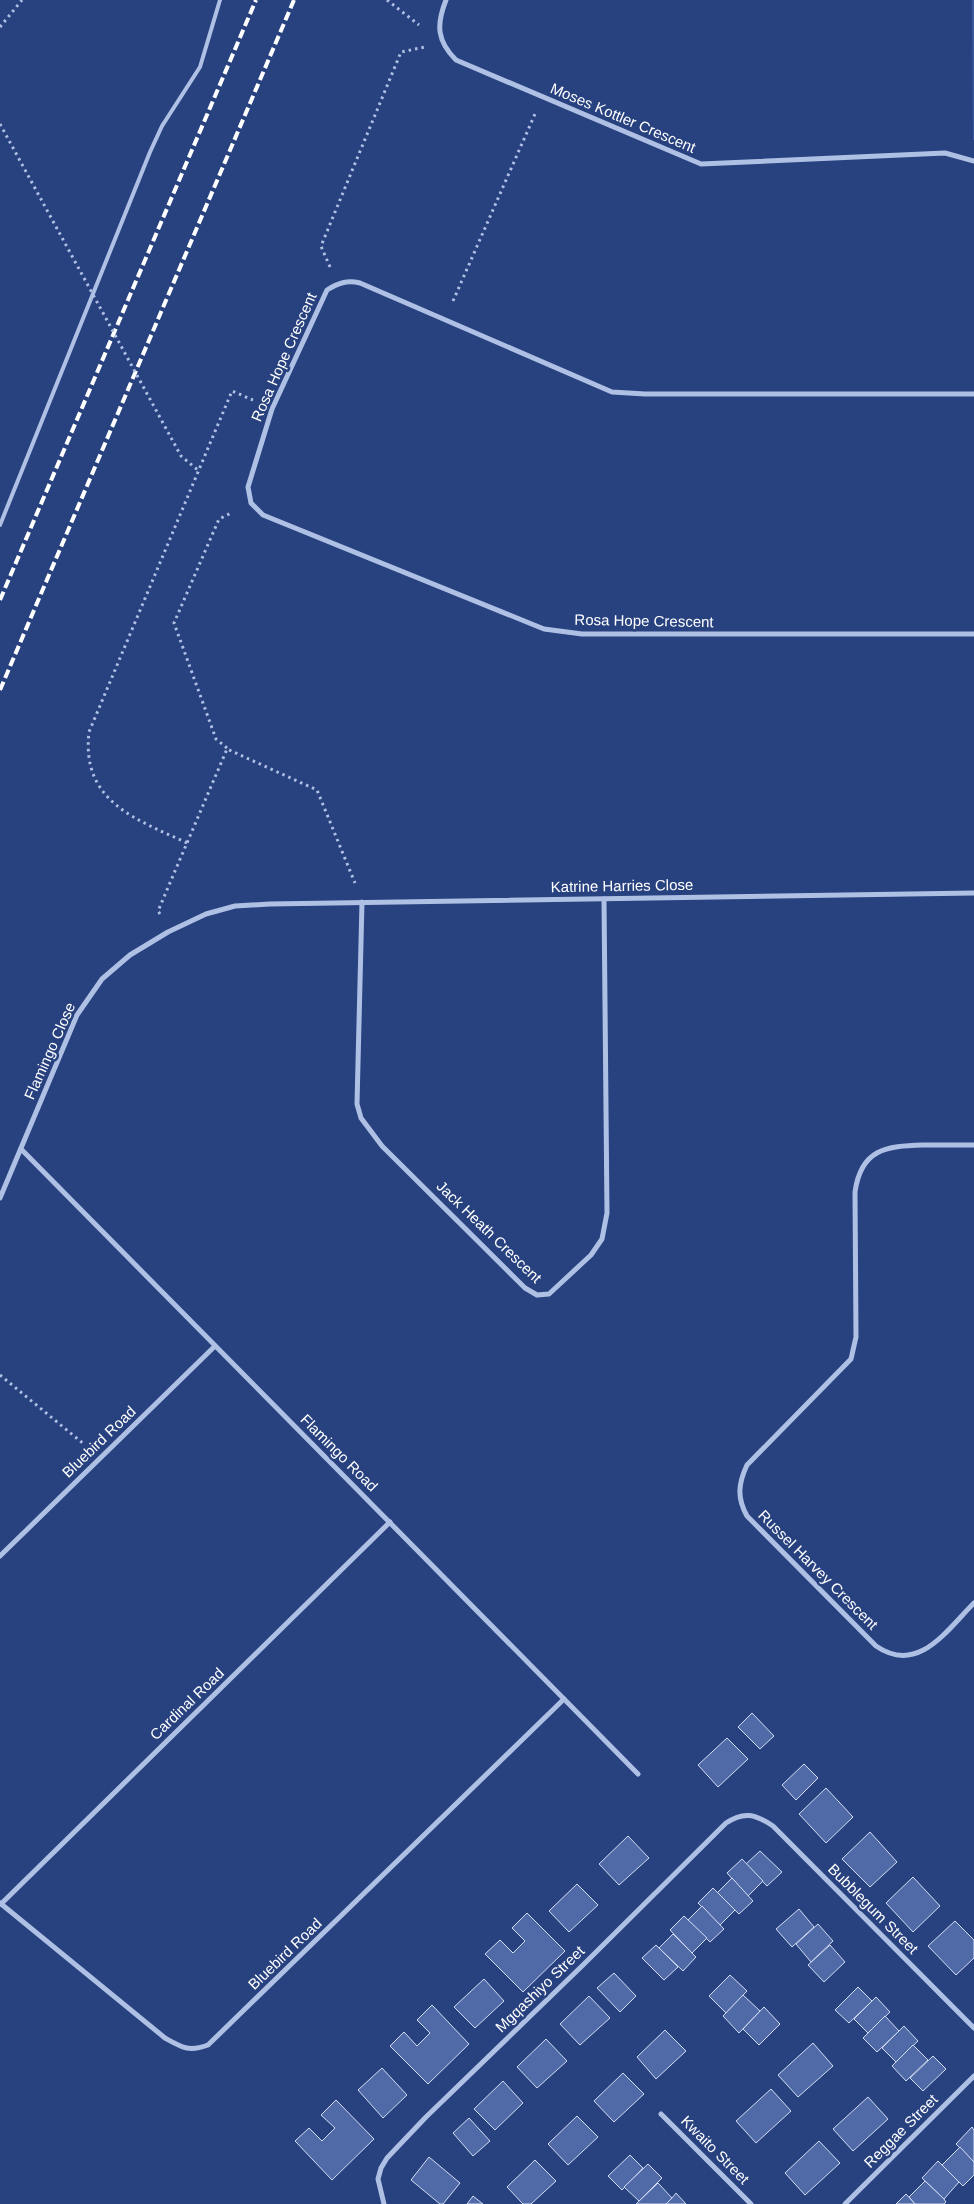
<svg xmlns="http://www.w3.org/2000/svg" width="974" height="2204" font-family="Helvetica,sans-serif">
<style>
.green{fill:#3d599d}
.building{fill:#506aa8;stroke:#d2dcf4}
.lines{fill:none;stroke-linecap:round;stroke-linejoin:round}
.path{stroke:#afc0e5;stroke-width:3;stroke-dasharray:2.5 4;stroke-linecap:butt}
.lane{stroke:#afc0e5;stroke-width:4}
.street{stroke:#afc0e5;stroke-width:5}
.rail{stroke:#fff;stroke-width:4;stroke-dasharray:9 4;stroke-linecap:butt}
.path-bridge{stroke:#afc0e5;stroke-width:3;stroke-dasharray:2.5 4;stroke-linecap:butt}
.labels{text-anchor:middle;stroke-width:5;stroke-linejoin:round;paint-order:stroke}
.street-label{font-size:15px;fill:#fff;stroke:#28417f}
</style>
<rect width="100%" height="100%" fill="#28417f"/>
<path class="green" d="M972 0H974V140H973Z"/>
<g class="building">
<path d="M752 1713 774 1736 760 1749 738 1727Z"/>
<path d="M727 1738 748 1759 718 1787 698 1765Z"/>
<path d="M804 1764 818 1778 796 1800 782 1785Z"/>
<path d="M826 1788 853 1817 826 1843 799 1814Z"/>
<path d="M870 1832 897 1862 870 1887 842 1859Z"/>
<path d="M628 1836 649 1858 619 1885 599 1864Z"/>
<path d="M760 1851 782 1872 767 1886 746 1864Z"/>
<path d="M742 1859 763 1881 748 1896 727 1873Z"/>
<path d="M913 1877 940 1906 913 1932 886 1903Z"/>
<path d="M732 1878 753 1901 739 1914 717 1893Z"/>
<path d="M577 1884 598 1905 569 1932 549 1911Z"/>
<path d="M713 1888 735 1910 720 1925 698 1903Z"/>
<path d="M702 1906 724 1929 710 1942 688 1920Z"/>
<path d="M799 1909 814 1927 792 1947 776 1929Z"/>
<path d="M527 1913 565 1951 523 1992 485 1954 500 1940 513 1953 525 1941 512 1928Z"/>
<path d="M684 1916 707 1938 692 1953 670 1930Z"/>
<path d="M955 1921 974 1940V1958L956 1975 928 1946Z"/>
<path d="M818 1924 833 1941 811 1962 796 1944Z"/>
<path d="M673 1934 696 1957 683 1971 659 1948Z"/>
<path d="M656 1945 678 1967 664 1980 642 1958Z"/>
<path d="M830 1945 845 1962 824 1982 808 1965Z"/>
<path d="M614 1973 636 1996 620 2012 597 1988Z"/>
<path d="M730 1975 747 1991 726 2013 709 1996Z"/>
<path d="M484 1979 504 2001 475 2028 454 2007Z"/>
<path d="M858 1987 872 2001 849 2023 835 2010Z"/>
<path d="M743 1995 760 2011 739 2033 723 2016Z"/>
<path d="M589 1996 610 2018 580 2045 560 2024Z"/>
<path d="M876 1997 890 2012 868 2033 854 2019Z"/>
<path d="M432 2005 469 2044 428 2084 390 2046 404 2032 417 2046 430 2033 417 2020Z"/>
<path d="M764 2007 780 2024 759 2045 743 2029Z"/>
<path d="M885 2016 899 2031 877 2052 863 2038Z"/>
<path d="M904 2026 918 2041 896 2062 882 2048Z"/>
<path d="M665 2030 686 2051 656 2079 637 2057Z"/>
<path d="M546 2039 567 2061 537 2088 517 2067Z"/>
<path d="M813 2043 833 2066 798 2097 778 2075Z"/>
<path d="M913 2045 928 2060 906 2081 892 2066Z"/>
<path d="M933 2056 946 2069 923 2091 910 2078Z"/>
<path d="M382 2068 407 2095 383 2118 358 2090Z"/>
<path d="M623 2073 644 2094 614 2122 594 2101Z"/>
<path d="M503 2081 523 2103 495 2130 474 2109Z"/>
<path d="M771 2089 791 2111 756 2143 736 2121Z"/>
<path d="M868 2097 888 2119 853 2151 833 2129Z"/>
<path d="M336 2100 374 2139 332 2180 295 2141 309 2128 322 2141 335 2128 321 2115Z"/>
<path d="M577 2116 598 2137 568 2165 548 2144Z"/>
<path d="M469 2118 490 2141 473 2156 453 2133Z"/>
<path d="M972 2127 974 2130V2162L956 2144Z"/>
<path d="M819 2141 840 2163 805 2195 785 2173Z"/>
<path d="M960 2147 974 2162V2175L963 2186 942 2165Z"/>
<path d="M630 2155 643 2168 622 2190 608 2176Z"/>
<path d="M429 2157 460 2183 443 2204H440L411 2180Z"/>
<path d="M535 2160 556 2181 531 2204H523L507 2187Z"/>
<path d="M938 2161 959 2182 944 2199 922 2178Z"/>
<path d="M648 2164 662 2178 639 2201 624 2187Z"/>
<path d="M925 2181 944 2199 946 2202 944 2204H915L909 2197Z"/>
<path d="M658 2183 672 2198 666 2204H636Z"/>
<path d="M676 2193 686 2204H666L672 2198Z"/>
<path d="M906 2194 915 2204H896Z"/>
<path d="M473 2196 483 2204H467Z"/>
</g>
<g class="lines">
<g class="path">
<path d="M387 0 419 25"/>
<path d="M0 27 22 0"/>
<path d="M330 267 321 246 401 52 425 47"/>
<path d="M453 301 535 114"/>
<path d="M227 748 216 739 174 623 219 519 233 512"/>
<path d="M187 843C136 819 81 802 89 732L232 391 253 400"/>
<path d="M160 914 158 911 227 749 317 790 355 883"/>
<path d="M0 1375 85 1445"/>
</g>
<path class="lane" d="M0 525 150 152 162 126 200 67 220 0"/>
<g class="street">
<path d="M446 0C436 25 437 41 456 60L701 164 945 153 974 161"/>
<path d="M974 394H645L612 392 360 283C347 280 338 283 327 290L272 409 248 487 251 503 263 515 544 629 582 634H974"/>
<path d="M362 902 357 1104 361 1118 382 1146 525 1288 537 1295 549 1294 591 1255 602 1239 607 1213 604 899"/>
<path d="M974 1145C957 1145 940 1145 923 1145 886 1146 861 1149 855 1192L856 1337 851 1359 747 1465C738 1484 737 1498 747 1516L876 1646C918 1675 946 1631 974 1603"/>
<path d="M21 1149 638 1774"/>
<path d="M0 1198 77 1015 102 979 130 955 168 932 206 914 235 906 270 904 974 893"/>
<path d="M0 1556 215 1346"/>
<path d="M0 1903 165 2038C183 2048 189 2052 208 2045L564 1699"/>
<path d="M1 1904 390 1522"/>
<path d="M661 2114 751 2204"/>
<path d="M384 2204 378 2179 381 2168 387 2158 426 2117 583 1965 726 1823C744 1811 755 1814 773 1826L974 2028"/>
<path d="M845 2204 974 2076"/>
</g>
<g class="rail">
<path d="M0 600 256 0"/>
<path d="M0 690 294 0"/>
</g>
<path class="path-bridge" d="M0 124 181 456 199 471"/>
</g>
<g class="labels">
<g class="street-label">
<text transform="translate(623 118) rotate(23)" y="5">Moses Kottler Crescent</text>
<text transform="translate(284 357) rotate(-66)" y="5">Rosa Hope Crescent</text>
<text transform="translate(644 621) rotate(1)" y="5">Rosa Hope Crescent</text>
<text transform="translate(622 886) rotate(-1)" y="5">Katrine Harries Close</text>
<text transform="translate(50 1051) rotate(-66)" y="5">Flamingo Close</text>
<text transform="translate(489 1232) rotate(44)" y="5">Jack Heath Crescent</text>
<text transform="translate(99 1442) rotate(-44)" y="5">Bluebird Road</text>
<text transform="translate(339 1453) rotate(45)" y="5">Flamingo Road</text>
<text transform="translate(818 1570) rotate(45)" y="5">Russel Harvey Crescent</text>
<text transform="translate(187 1704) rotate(-44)" y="5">Cardinal Road</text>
<text transform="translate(873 1909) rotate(45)" y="5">Bubblegum Street</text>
<text transform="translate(285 1954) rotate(-44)" y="5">Bluebird Road</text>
<text transform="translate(540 1989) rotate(-44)" y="5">Mgqashiyo Street</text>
<text transform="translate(901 2131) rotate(-45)" y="5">Reggae Street</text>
<text transform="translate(715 2150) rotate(45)" y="5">Kwaito Street</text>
</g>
</g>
</svg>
